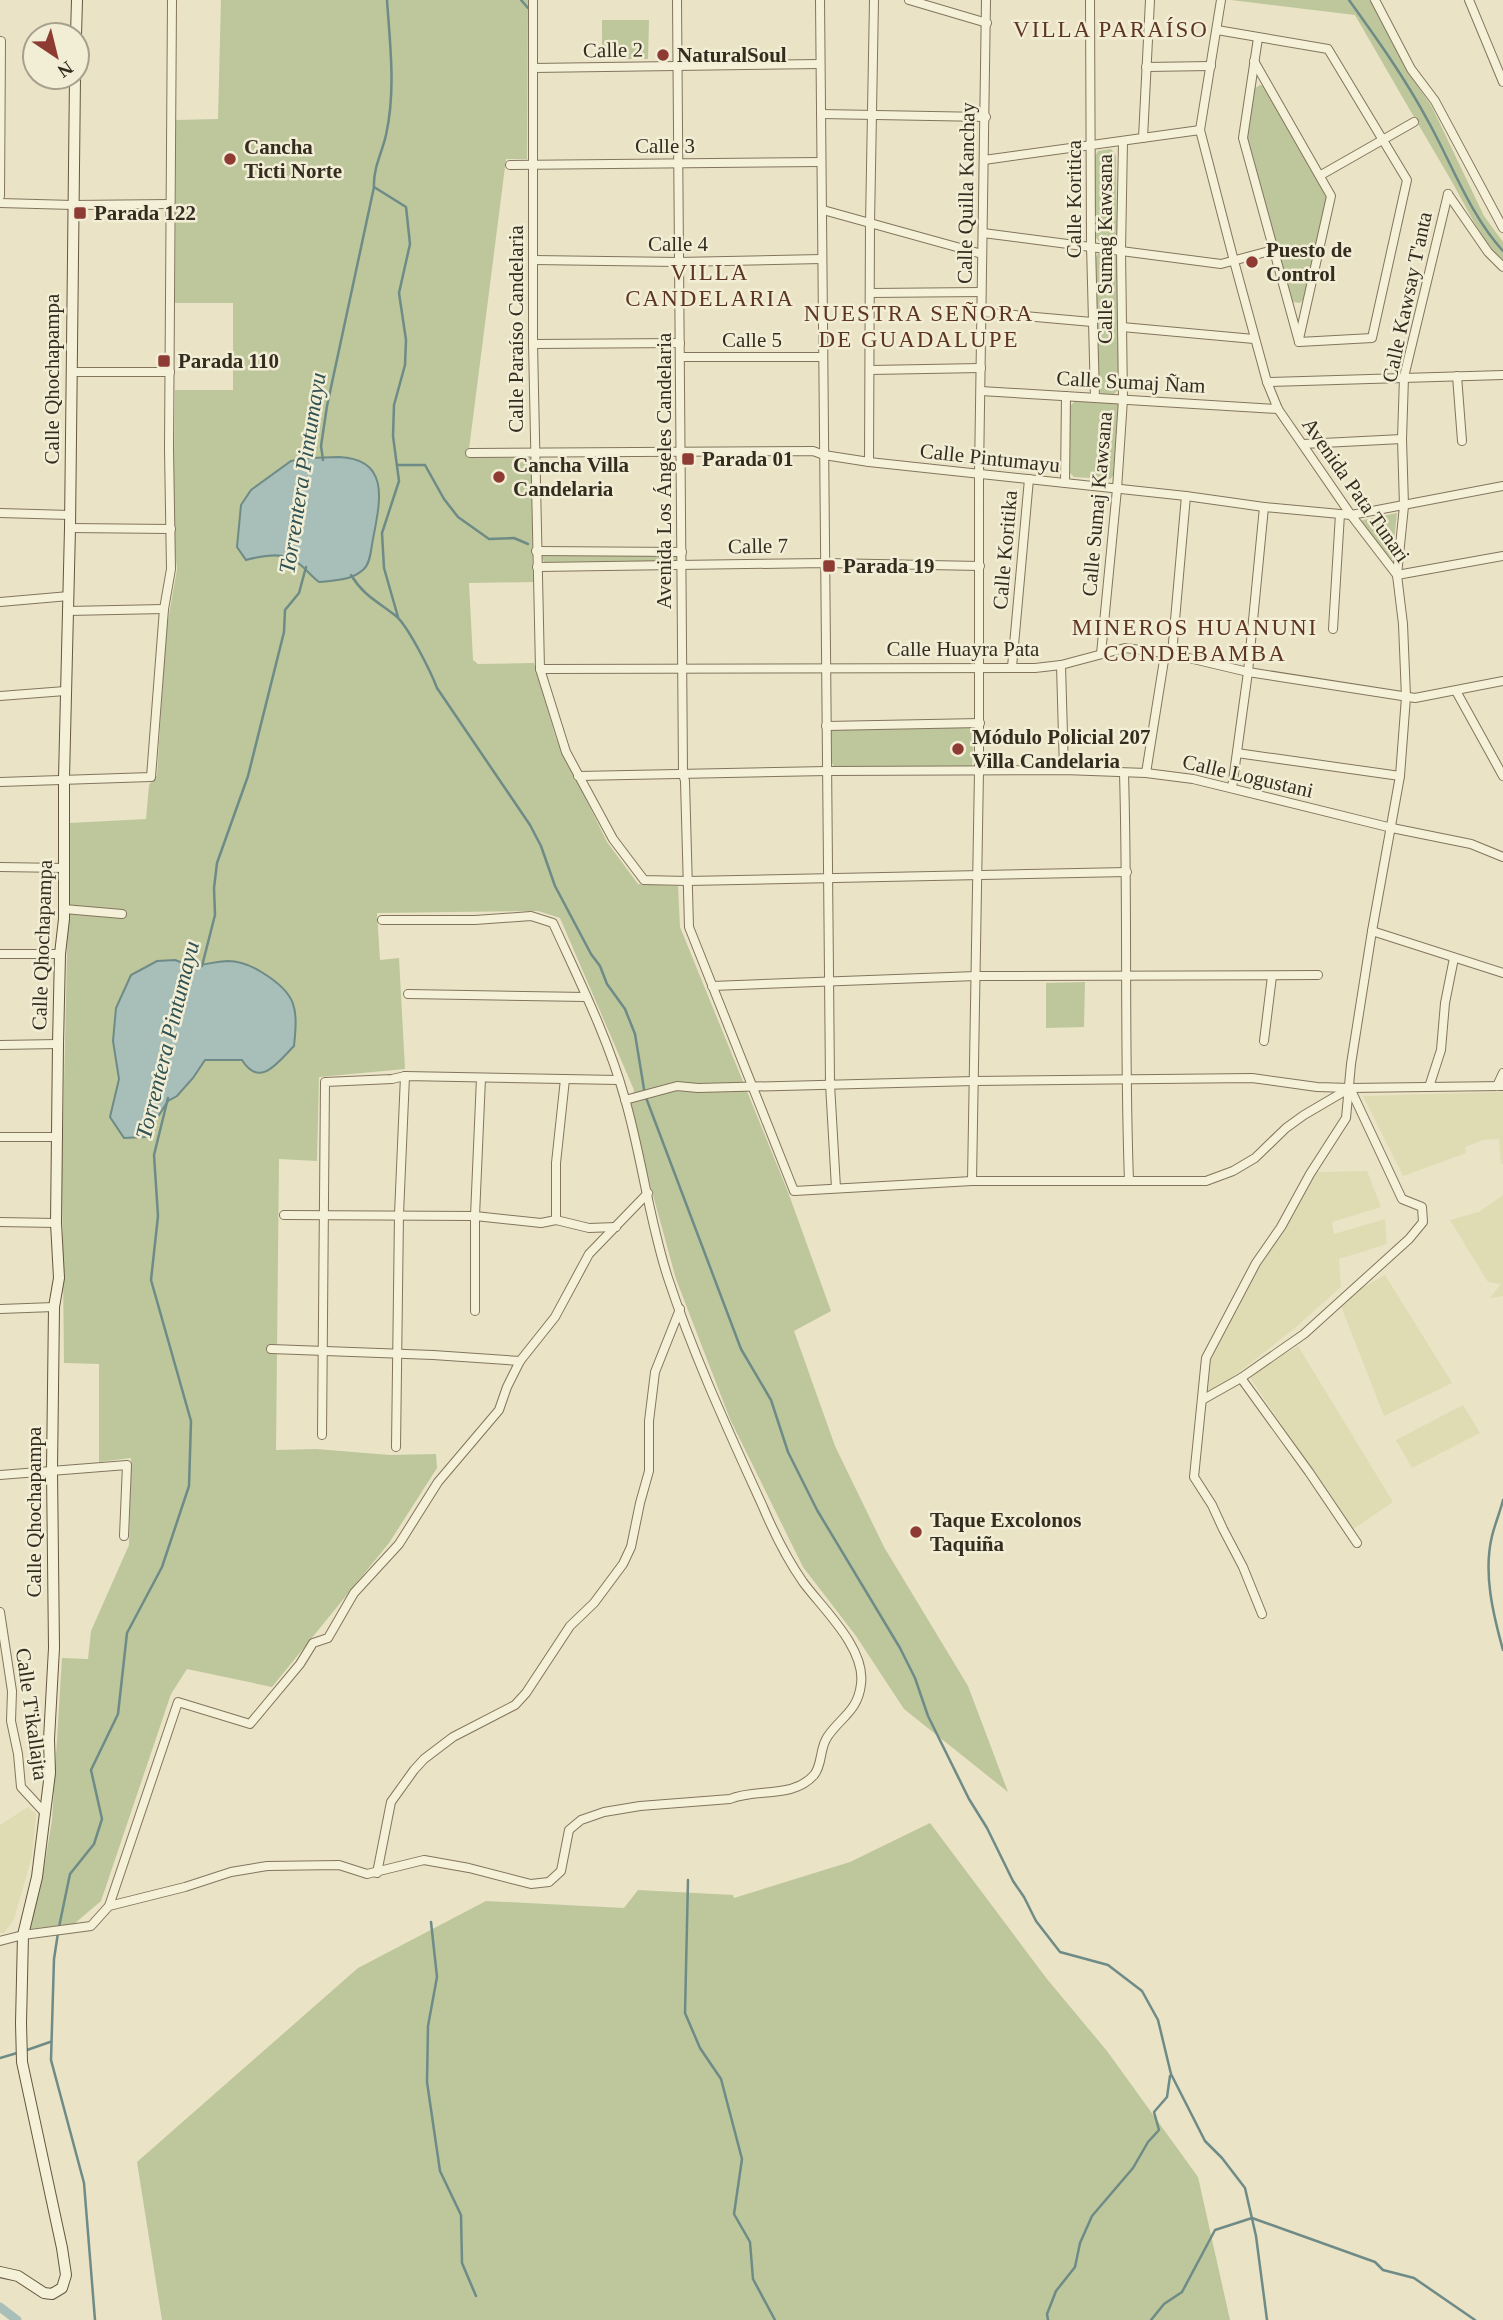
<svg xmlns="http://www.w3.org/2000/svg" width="1503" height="2320" font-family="Georgia,serif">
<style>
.farmland{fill:#dfdcb4}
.green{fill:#bdc79b}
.water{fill:#a7beb9;stroke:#6e8b87;stroke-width:2}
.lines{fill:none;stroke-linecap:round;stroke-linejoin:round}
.stream{stroke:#6e8b87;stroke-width:2.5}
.canal{stroke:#a7beb9;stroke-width:9}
.street-casing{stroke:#83755d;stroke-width:10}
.secondary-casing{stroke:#655740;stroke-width:12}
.street{stroke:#f5f0d8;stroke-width:8}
.secondary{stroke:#f5f0d8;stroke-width:10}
.poi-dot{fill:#8d3b33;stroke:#f2edd5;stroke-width:2.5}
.labels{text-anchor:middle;stroke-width:5;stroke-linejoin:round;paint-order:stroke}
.street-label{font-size:21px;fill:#352c20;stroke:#f2edd5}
.poi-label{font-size:21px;font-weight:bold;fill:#352c20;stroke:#f2edd5;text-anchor:start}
.neighbourhood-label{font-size:23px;letter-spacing:2px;fill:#5e3523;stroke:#f2edd5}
.water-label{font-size:23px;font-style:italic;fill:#305253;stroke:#f2edd5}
</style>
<rect width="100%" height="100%" fill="#eae3c6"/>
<g class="farmland">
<path d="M1503 1092V1164H1501L1499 1139 1483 1140 1465 1147 1466 1153 1403 1176 1363 1096Z"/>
<path d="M1313 1170 1322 1172 1367 1171 1381 1207 1332 1222 1334 1234 1385 1219 1387 1244 1339 1259 1341 1287 1296 1327 1200 1403 1207 1366 1231 1311Z"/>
<path d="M1503 1195V1296L1490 1298 1501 1284 1488 1282 1450 1220 1479 1212Z"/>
<path d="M1385 1275 1452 1383 1384 1416 1339 1301Z"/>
<path d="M1298 1346 1393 1502 1352 1530 1249 1376Z"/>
<path d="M1463 1405 1480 1433 1412 1468 1396 1440Z"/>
<path d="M28 1807 36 1814 32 1856 14 1919 4 1933H0V1825Z"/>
</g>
<g class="green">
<path d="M221 0H528L527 159H506L468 457 531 458 533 582 469 583 473 660 478 664 534 663 556 738 607 842 638 884 678 886 680 927 788 1192 831 1311 794 1331 835 1446 884 1547 968 1686 1008 1792 904 1709 856 1636 803 1567 730 1419 676 1279 630 1111 634 1090 560 918 538 911 377 913 380 960 399 958 405 1069 319 1077 317 1161 279 1159 276 1450 316 1449 390 1455 436 1454 437 1468 389 1543 272 1687 187 1669 171 1694 101 1901 74 1924 28 1929 44 1869 52 1820 62 1658 88 1659 91 1631 129 1545 131 1458 99 1462V1364L64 1363 62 1175 70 823 146 819 149 785 157 775 166 632 177 569 173 533 175 390H233V303H175L176 120 218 119Z"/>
<path d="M1231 0H1371L1406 69 1432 107 1484 216 1503 242V262C1478 236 1466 205 1448 175 1417 122 1386 69 1355 15Z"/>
<path d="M602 20H649L648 59H602Z"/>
<path d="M1260 85 1264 86 1328 196 1303 300 1300 303 1293 302 1290 299 1246 135 1252 90Z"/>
<path d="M1111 149 1116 155 1117 238 1111 244H1102L1096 238 1094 157 1098 151Z"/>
<path d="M1099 251 1113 253 1117 258 1119 389 1113 395 1101 394 1098 388 1096 257Z"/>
<path d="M1076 400 1116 402 1118 405 1113 476 1110 479 1074 477 1069 472 1070 406Z"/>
<path d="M1397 513 1392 560 1359 521Z"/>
<path d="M544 554 677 555 678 561 544 562 542 557Z"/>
<path d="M975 726 972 766 835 768 832 763 831 728Z"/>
<path d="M1085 982 1084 1027 1046 1028V983Z"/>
<path d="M930 1823 1047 1979 1107 2051 1198 2177 1230 2320H162L137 2162 358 1968 486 1901 624 1908 638 1890 733 1895 734 1898 850 1862Z"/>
</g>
<g class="water">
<path d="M339 457C391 459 380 502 373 539 371 548 371 562 364 569 351 581 336 580 319 582 311 576 305 568 297 562 284 551 261 556 246 560L237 547 241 505 251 490 291 461 310 458Z"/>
<path d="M175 960C200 970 204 962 228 961 241 961 252 966 263 973 297 994 298 1008 294 1046 278 1062 260 1089 242 1060H205L193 1078 177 1096 168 1101 145 1137 124 1138 110 1117 119 1079 113 1041 116 1008 131 975 157 961Z"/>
</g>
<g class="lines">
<g class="stream">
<path d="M521 0 528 8"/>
<path d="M1349 0C1377 39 1405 78 1428 121 1452 164 1470 215 1503 251"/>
<path d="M374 187 406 207 410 244 399 293 406 340 405 365 394 405 393 436 399 481 382 533 384 568 398 617"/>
<path d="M323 460 321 446 327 406 374 187C373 168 382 153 386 135 396 90 390 45 387 0"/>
<path d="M397 465H425L444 499 458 517 489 539 514 538 528 544"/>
<path d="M351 575C364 596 377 601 396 616 408 626 431 672 437 688L530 825 541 846 555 886 591 954 600 966 607 984 625 1009 635 1034 645 1095 741 1349 771 1400 788 1452 817 1510 900 1648 915 1678 928 1716 969 1799 987 1828 1013 1881 1024 1897 1036 1921 1060 1952 1108 1965 1142 1991 1158 2020 1171 2074 1205 2141 1222 2158 1245 2188 1256 2236 1267 2320"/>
<path d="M202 966 215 915 214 888 217 863 248 776 284 632 285 610 299 593 306 567"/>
<path d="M1503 1500C1500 1512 1495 1524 1492 1536 1483 1573 1493 1614 1503 1650"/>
<path d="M688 1880 685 2013 700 2048 721 2079 742 2159 734 2214 750 2242 753 2279 775 2320"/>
<path d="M431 1922 437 1977 428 2026 427 2082 440 2171 461 2215 462 2263 476 2296"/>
<path d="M59 1927 70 1874 94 1844 102 1819 91 1770 118 1714 127 1633 162 1567 189 1486 191 1421 151 1280 158 1216 154 1155 168 1098"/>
<path d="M58 1933 54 1959 51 2060 84 2183 95 2320"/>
<path d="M27 2050 50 2042"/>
<path d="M0 2058 17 2053"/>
<path d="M1048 2320 1047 2314 1056 2291 1075 2267 1080 2243 1092 2216 1133 2168 1148 2142 1159 2130 1154 2112 1167 2097 1170 2076"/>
<path d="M1151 2320 1164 2304 1182 2292 1215 2230 1252 2218 1375 2262 1383 2270 1414 2278 1475 2320"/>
</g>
<path class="canal" d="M0 2307 17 2320"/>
<g class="street-casing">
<g id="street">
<path d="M533 0V344L540 669 566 752 613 839 644 880 687 881 1127 872"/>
<path d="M677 0 683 774 685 781 689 927 794 1191 972 1181H1206L1233 1171 1255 1158 1286 1128 1304 1115 1350 1088"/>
<path d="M820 0 830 1084 836 1188"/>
<path d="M909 0 987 23"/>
<path d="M1090 0 1091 245 1095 398"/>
<path d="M1221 0 1200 130 1234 261 1267 382 1278 409 1351 515 1397 575 1403 624 1406 697 1400 776 1372 931 1351 1064 1346 1118 1310 1174 1281 1227 1256 1263 1206 1358 1194 1477 1212 1505 1223 1529 1243 1567 1262 1614"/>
<path d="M1375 0 1411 69 1435 101 1503 228"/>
<path d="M1469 0 1503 82"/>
<path d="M1217 30 1328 49 1407 180 1372 338 1299 342"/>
<path d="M1258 38 1243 138 1299 342"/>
<path d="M1254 61 1331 196 1299 339"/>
<path d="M1146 67 1211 66"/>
<path d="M533 68 820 64"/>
<path d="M821 114 986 117"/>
<path d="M1143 138 1150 0"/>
<path d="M984 160 1200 130"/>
<path d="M510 165 821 162"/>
<path d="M1321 175 1414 122"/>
<path d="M1448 194 1488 252 1503 267"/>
<path d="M0 196 1 41"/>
<path d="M0 203 73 205 170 204"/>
<path d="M823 210 982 254"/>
<path d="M983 233 1221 264 1273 250"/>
<path d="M534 260 678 262 822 259"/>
<path d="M870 293 981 292"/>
<path d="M981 312 1092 322"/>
<path d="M1122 327 1254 339"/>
<path d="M533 344 680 343"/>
<path d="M681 357H823"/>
<path d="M870 370 981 368"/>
<path d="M71 372H170"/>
<path d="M1457 376 1462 441"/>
<path d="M1267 382 1503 375"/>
<path d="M981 391 1278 409"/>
<path d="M1303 444 1402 439"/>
<path d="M470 453 813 451 824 455 869 462 1186 496 1264 507 1351 515 1503 486"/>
<path d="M869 462 870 224 874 0"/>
<path d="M1065 483 1066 396"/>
<path d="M0 513 70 515"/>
<path d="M70 528 171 529"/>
<path d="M536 551 682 552"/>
<path d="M537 567 825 563 980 566"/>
<path d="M1397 575 1404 506 1402 439 1404 377 1448 194"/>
<path d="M1397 575 1503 556"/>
<path d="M0 602 69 596"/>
<path d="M67 611 164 609"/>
<path d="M1333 629 1340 514"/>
<path d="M1101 654 1117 489 1123 399 1121 250 1123 141"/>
<path d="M1172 654 1186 496"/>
<path d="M1061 665 1064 770"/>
<path d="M1012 667 1029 479"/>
<path d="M540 669 1035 668 1061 665 1125 648 1172 654 1248 672 1415 698 1503 681"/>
<path d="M1456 691 1503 776"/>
<path d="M0 696 65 691"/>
<path d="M826 726 980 723"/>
<path d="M1237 753 1400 776"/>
<path d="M1124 773C1128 909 1124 1045 1129 1181"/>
<path d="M1146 773 1165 654"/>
<path d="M578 776 827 771 1064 770 1146 773 1193 779 1392 828 1471 844 1503 857"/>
<path d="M0 782 151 777 164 609 171 569 169 449 172 0"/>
<path d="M1232 788 1248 672 1264 507"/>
<path d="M0 867 64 868"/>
<path d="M64 909 122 914"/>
<path d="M1372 931 1503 973"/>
<path d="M0 954H60"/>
<path d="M712 986 976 976 1318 975"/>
<path d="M408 994 586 997"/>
<path d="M1264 1041 1272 976"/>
<path d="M0 1045 58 1044"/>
<path d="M1497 1086 1503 1073"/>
<path d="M1429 1087 1441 1050 1445 1003 1454 958"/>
<path d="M625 1100 677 1086 698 1088 974 1081 1252 1078 1317 1087 1350 1088 1503 1086"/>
<path d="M0 1137H58"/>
<path d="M972 1181 979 771V474L986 0"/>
<path d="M284 1215 475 1216 541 1223 556 1220 589 1228 616 1227"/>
<path d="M556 1220V1163L565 1079"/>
<path d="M0 1222 56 1223"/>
<path d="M0 1309 54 1307"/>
<path d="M475 1311V1216L481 1078"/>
<path d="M271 1349 433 1355 520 1361"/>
<path d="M1241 1378 1309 1472 1357 1543"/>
<path d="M1202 1400 1241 1378 1304 1334 1409 1239 1423 1222 1422 1207 1402 1199 1350 1088"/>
<path d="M322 1435 325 1082 392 1079 405 1076 619 1080"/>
<path d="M396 1447 399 1214 405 1076"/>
<path d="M0 1475 127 1465 124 1536"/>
<path d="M0 1612 12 1691 11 1721 18 1754 21 1787 45 1813"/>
<path d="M377 1873 391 1802 414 1770 424 1759 453 1737 515 1705 526 1693 570 1626 594 1603 623 1564 631 1547 640 1503 649 1471V1421L655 1372 680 1309"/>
<path d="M109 1906 178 1702 250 1724 300 1664 313 1643 328 1638 354 1593 399 1544 438 1482 499 1410 507 1387 520 1361 555 1317 589 1254 648 1193"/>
<path d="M0 1941 23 1935 91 1926 109 1906 185 1887 231 1872 267 1866 339 1865 367 1874 424 1860 469 1868 531 1884 549 1882 561 1871 569 1830 581 1820 604 1812 640 1806 730 1799C756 1788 793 1799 814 1775 823 1764 819 1748 828 1736 841 1717 858 1711 861 1684 866 1648 822 1608 803 1582 787 1559 774 1533 763 1507 729 1432 694 1357 668 1278 649 1220 642 1158 625 1099 608 1038 579 980 553 923L531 916 475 920H382"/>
</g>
</g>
<g class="secondary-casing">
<g id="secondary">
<path d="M76 35 77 0"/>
<path d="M0 2272 18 2276 44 2293 52 2294 62 2288 66 2275 62 2248 22 2062 21 2023 23 1935 37 1877 50 1773 49 1739 54 1648 52 1470 54 1307 59 1278 56 1223 58 1044 60 954 64 919V778L70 528 75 77"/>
</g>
</g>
<use href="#street" class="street"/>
<use href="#secondary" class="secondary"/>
</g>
<g class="poi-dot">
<circle cx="663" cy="55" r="7"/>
<circle cx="230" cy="159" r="7"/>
<rect x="73" y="206" width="14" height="14" rx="3.5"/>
<circle cx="1252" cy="262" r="7"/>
<rect x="157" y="354" width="14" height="14" rx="3.5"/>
<rect x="681" y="452" width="14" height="14" rx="3.5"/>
<circle cx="499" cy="477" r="7"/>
<rect x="822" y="559" width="14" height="14" rx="3.5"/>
<circle cx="958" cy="749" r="7"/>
<circle cx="916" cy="1532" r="7"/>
</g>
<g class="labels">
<g class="street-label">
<text transform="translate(613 50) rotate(-1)" y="7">Calle 2</text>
<text x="665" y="153">Calle 3</text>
<text transform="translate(966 193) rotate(-89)" y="7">Calle Quilla Kanchay</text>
<text transform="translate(1074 199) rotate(-90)" y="7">Calle Koritica</text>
<text x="678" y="251">Calle 4</text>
<text transform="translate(1105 249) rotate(-90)" y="7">Calle Sumag Kawsana</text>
<text transform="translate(1407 297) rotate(-78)" y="7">Calle Kawsay T'anta</text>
<text transform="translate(516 329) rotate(-90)" y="7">Calle Paraíso Candelaria</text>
<text x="752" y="347">Calle 5</text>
<text transform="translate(52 379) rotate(-90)" y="7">Calle Qhochapampa</text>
<text transform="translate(1131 382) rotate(3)" y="7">Calle Sumaj Ñam</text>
<text transform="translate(990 458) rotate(6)" y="7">Calle Pintumayu</text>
<text transform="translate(664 471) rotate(-90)" y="7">Avenida Los Ángeles Candelaria</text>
<text transform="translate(1356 490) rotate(55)" y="7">Avenida Pata Tunari</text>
<text transform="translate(1097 504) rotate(-85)" y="7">Calle Sumaj Kawsana</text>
<text transform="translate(758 546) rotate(-1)" y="7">Calle 7</text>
<text transform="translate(1005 550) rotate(-85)" y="7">Calle Koritika</text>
<text x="963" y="656">Calle Huayra Pata</text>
<text transform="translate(1248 776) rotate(13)" y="7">Calle Logustani</text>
<text transform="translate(42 945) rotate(-88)" y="7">Calle Qhochapampa</text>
<text transform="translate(34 1512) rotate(-90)" y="7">Calle Qhochapampa</text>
<text transform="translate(32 1714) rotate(82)" y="7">Calle T'ikallajta</text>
</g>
<g class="poi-label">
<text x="677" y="62">NaturalSoul</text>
<text x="244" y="154">Cancha<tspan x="244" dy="24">Ticti Norte</tspan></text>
<text x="94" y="220">Parada 122</text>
<text x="1266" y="257">Puesto de<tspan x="1266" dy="24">Control</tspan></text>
<text x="178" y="368">Parada 110</text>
<text x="702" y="466">Parada 01</text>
<text x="513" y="472">Cancha Villa<tspan x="513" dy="24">Candelaria</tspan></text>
<text x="843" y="573">Parada 19</text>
<text x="972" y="744">Módulo Policial 207<tspan x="972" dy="24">Villa Candelaria</tspan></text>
<text x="930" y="1527">Taque Excolonos<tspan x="930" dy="24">Taquiña</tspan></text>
</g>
<g class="neighbourhood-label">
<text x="1111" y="37">VILLA PARAÍSO</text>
<text x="710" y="280">VILLA<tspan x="710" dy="26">CANDELARIA</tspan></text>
<text x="919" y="321">NUESTRA SEÑORA<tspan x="919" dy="26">DE GUADALUPE</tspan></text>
<text x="1195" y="635">MINEROS HUANUNI<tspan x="1195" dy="26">CONDEBAMBA</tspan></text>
</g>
<g class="water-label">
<text transform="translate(302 473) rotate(-81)" y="8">Torrentera Pintumayu</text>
<text transform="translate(167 1040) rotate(-76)" y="8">Torrentera Pintumayu</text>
</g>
</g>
<g transform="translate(56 56) rotate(145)"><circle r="33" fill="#f2edd5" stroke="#a6a08d" stroke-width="2"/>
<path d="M0-5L12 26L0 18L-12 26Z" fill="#8d3b33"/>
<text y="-10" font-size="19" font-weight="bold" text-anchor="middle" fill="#352c20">N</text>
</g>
</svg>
